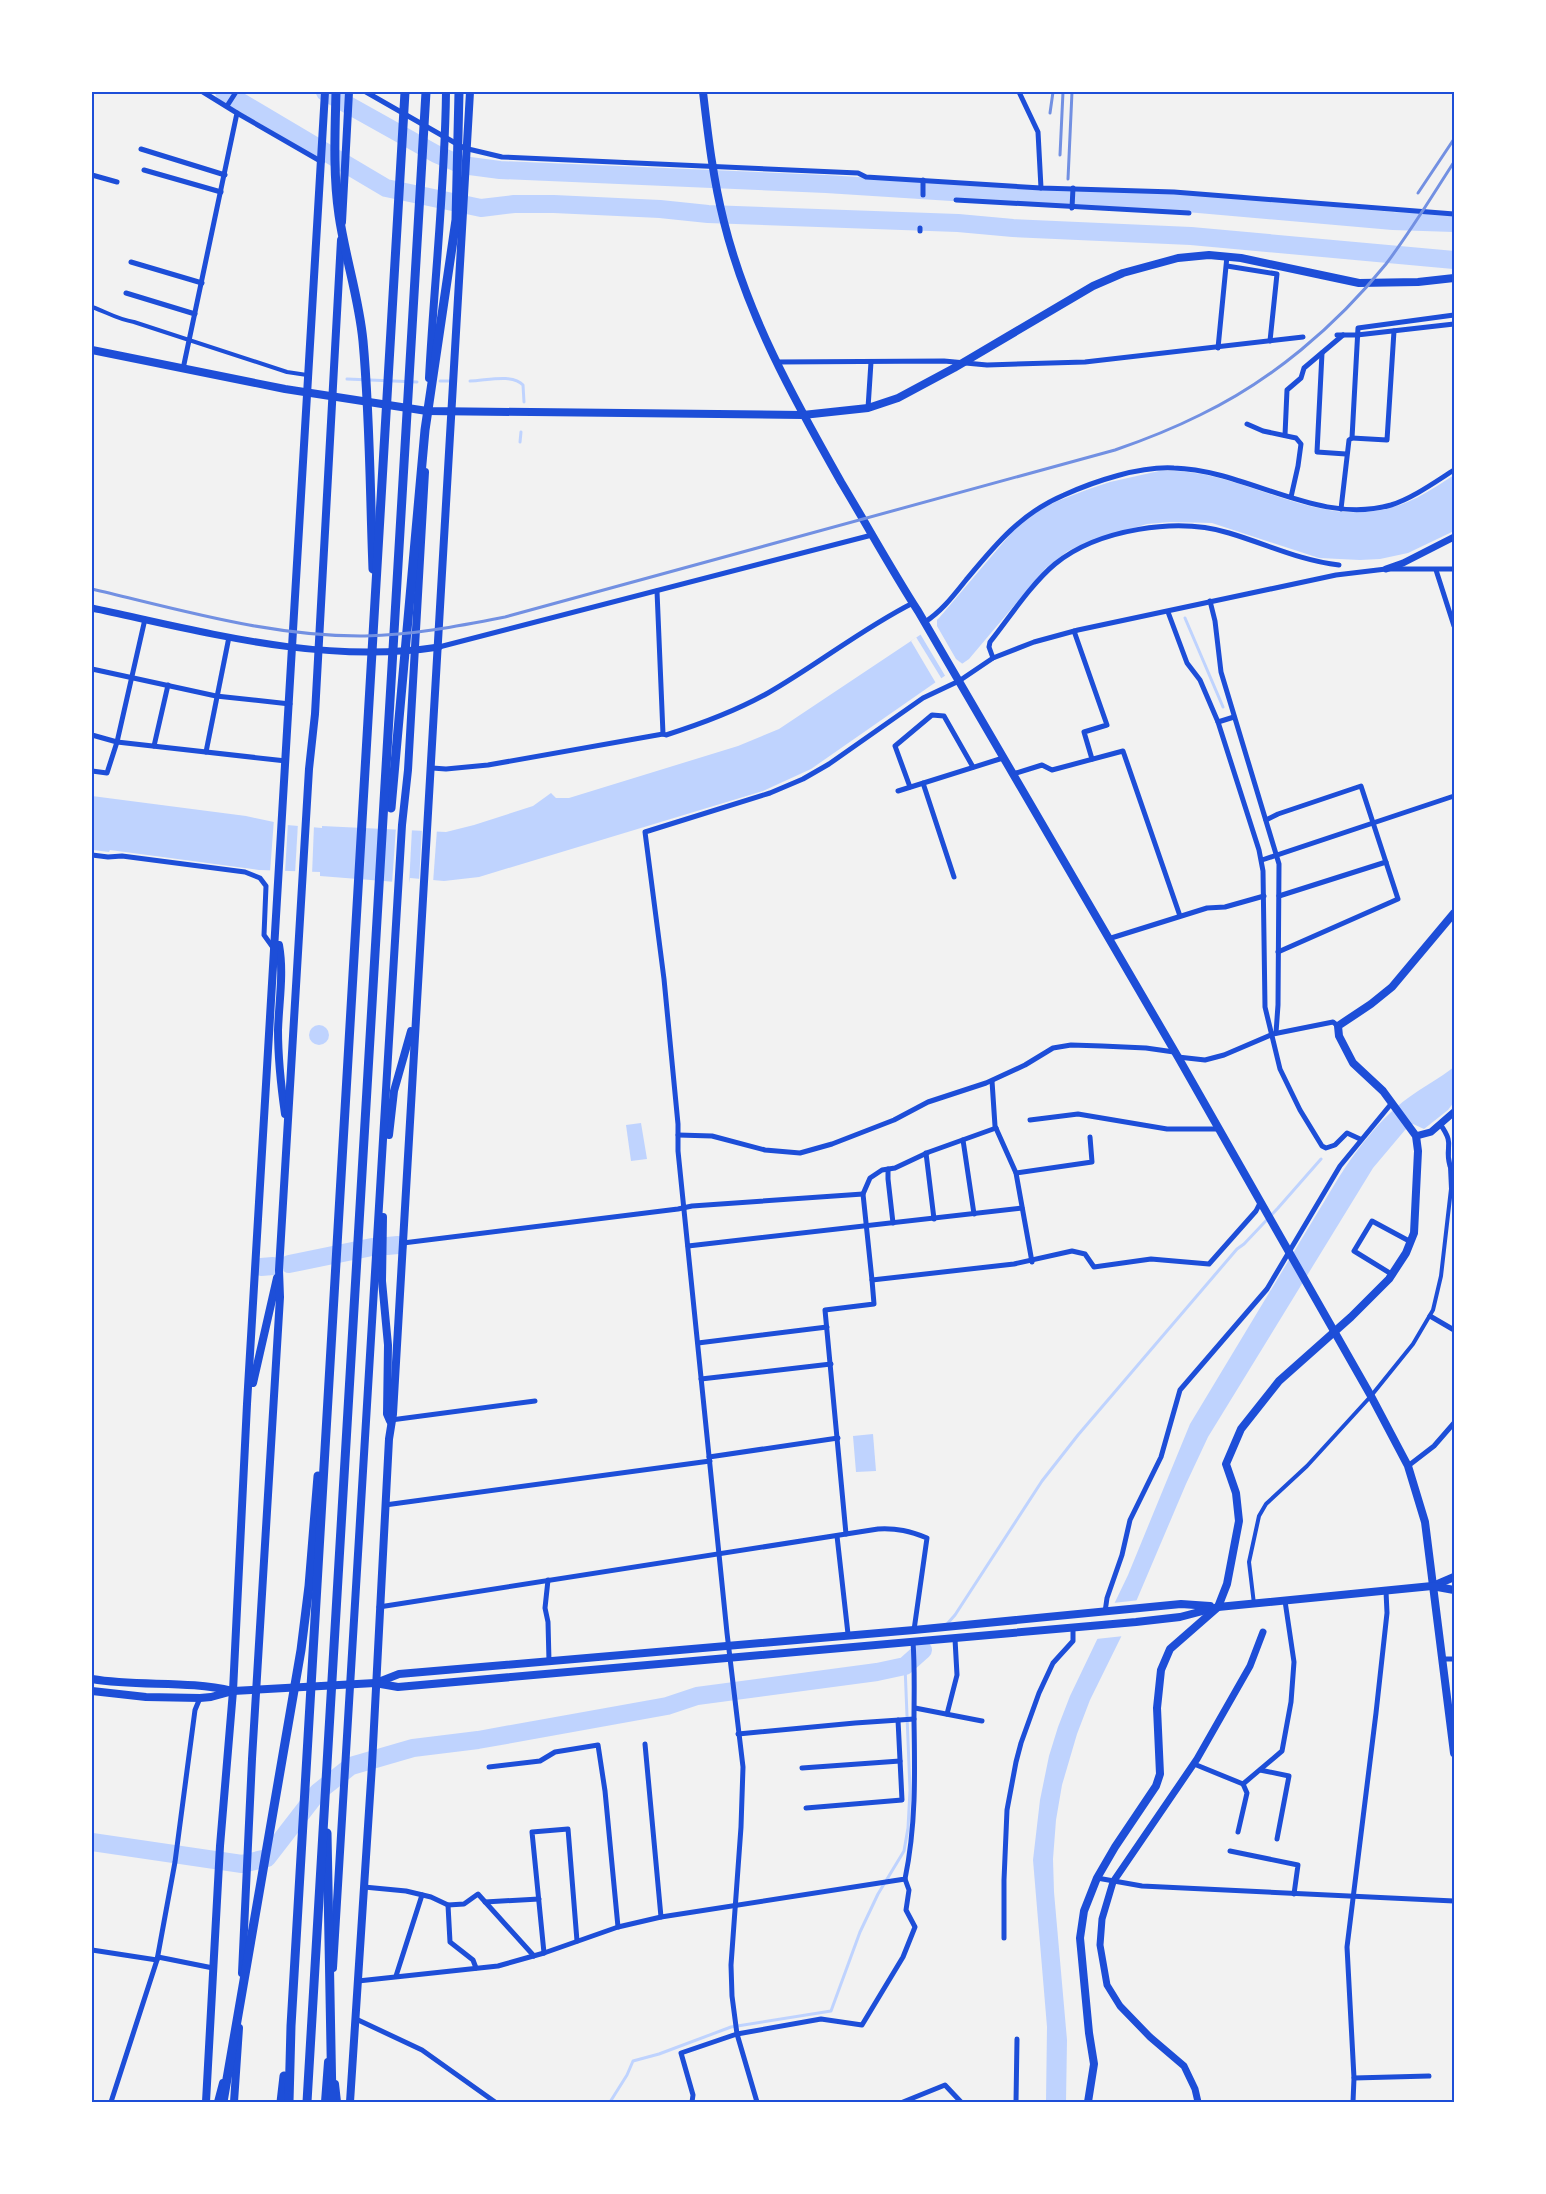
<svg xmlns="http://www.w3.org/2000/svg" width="1546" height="2194" font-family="'IBM Plex Sans',sans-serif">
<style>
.water{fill:#bfd3fe}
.pier{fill:#f2f2f2}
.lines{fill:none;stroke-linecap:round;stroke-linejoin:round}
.stream{stroke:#bfd3fe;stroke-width:3}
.river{stroke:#bfd3fe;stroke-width:18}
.pedestrian{stroke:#1d4ed8;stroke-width:4}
.minor{stroke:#1d4ed8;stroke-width:5}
.tertiary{stroke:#1d4ed8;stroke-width:7}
.secondary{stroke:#1d4ed8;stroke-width:8}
.primary{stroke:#1d4ed8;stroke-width:8}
.motorway{stroke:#1d4ed8;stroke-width:9}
.rail{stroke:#7290e2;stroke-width:3}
.neatline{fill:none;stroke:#1d4ed8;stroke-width:2}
</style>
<rect width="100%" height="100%" fill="#f2f2f2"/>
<g class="water">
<path d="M1159 471C1241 466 1312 531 1393 507 1415 501 1436 487 1454 475V531L1408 553 1380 559 1360 560 1319 558 1212 523 1170 522 1147 524 1091 541 1068 551 1046 568 969 659 811 769 763 791 479 877 444 881 410 878 409 883 320 876V872L259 870 110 850 109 852 93 850 92 848V796L246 816 274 822 275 824 322 828V826L446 832 474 825 533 806 551 793 556 798H569L738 746 779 729 920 635 939 618 1013 531 1033 514 1055 502 1089 489 1110 482Z"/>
<circle cx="319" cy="1035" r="10"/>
<path d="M1454 1067V1102L1448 1110 1424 1129 1413 1124 1405 1130 1373 1168 1208 1437 1186 1484 1121 1637 1090 1700 1077 1734 1062 1785 1056 1820 1053 1859 1054 1892 1067 2040 1066 2102H1046L1047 2027 1033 1860 1040 1800 1049 1756 1058 1727 1070 1696 1128 1575 1190 1424 1336 1182C1353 1154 1381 1117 1408 1098 1423 1087 1440 1078 1454 1067Z"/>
<path d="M641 1123 647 1159 631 1161 626 1125Z"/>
<path d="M873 1434 876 1471 856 1472 853 1436Z"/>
</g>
<g class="pier">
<path d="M937 617V626L956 659 964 665 947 679 919 632Z"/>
<path d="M916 637 943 681 937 685 911 641Z"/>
<path d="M274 819 277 821 288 822 285 873 270 872Z"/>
<path d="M298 823 314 825 312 875 295 874Z"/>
<path d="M396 827 412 828 409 886 392 884Z"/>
<path d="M422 828 437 829 433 883 419 882Z"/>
<path d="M1140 1600 1124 1636 1096 1639 1113 1603Z"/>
</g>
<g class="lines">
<g class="stream">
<path d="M347 379 417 382"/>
<path d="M440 381H449"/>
<path d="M470 381C485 381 512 373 523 385L524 402"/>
<path d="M520 442 521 432"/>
<path d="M1185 618 1223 707"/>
<path d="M947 1624 955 1615 1042 1481 1078 1435 1237 1249 1244 1244 1278 1208 1321 1159"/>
<path d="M923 1650 930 1642"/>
<path d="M610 2102 627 2075 633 2061 659 2054 731 2027 831 2011 860 1932 878 1894 904 1851 908 1828 910 1790 905 1666"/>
</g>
<g class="river">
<path d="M224 92 386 188 481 208 514 204H554L660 209 708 214 958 223 1013 228 1191 236 1454 260"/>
<path d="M325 92 436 154 462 165 500 170 826 184 1044 198 1176 202 1393 221 1454 223"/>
<path d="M387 1246 398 1245"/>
<path d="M289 1264 372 1247"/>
<path d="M261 1267 273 1266"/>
<path d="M92 1842 242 1864 267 1858 318 1792 351 1766 413 1748 478 1740 667 1706 697 1696 877 1672 905 1666 923 1650"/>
</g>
<g class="pedestrian">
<path d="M92 307C107 312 116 319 134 322L287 372 307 375"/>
<path d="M1254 1604 1249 1562 1259 1516 1266 1504 1307 1466 1371 1396 1413 1344 1433 1310 1441 1276 1451 1189 1450 1167"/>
</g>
<g class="minor">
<path d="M366 92 464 148 502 157 858 173 866 177 1041 188 1174 192 1454 214"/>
<path d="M1019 92 1038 132 1041 188"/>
<path d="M227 106 236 92"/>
<path d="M237 113 322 162"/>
<path d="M141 149 225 175"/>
<path d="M144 170 221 192"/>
<path d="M92 175 117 182"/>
<path d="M923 195V180"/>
<path d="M956 200 1189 213"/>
<path d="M1072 208 1073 188"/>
<path d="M920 231V228"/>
<path d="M131 262 202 283"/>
<path d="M1227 266 1277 274 1270 341"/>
<path d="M126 293 195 314"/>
<path d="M1337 335H1357L1454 324"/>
<path d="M1218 348 1227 256"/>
<path d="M1322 353 1317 452 1346 454"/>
<path d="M777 362 944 361 987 365 1085 362 1303 337"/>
<path d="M183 369 237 113 203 92"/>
<path d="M868 408 871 362"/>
<path d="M1247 424 1263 431 1296 438 1301 444 1298 466 1291 497"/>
<path d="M1285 435 1287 390 1301 378 1304 368 1343 335"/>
<path d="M1352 438 1387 440 1394 331"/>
<path d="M1341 509 1349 440 1352 438 1358 328 1454 315"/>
<path d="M1436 570 1454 626"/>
<path d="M657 591 663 734"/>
<path d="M1210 601 1215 621 1221 672 1279 864 1278 1005 1276 1033"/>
<path d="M1168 612 1187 663 1200 680 1218 722 1259 850 1263 871 1265 1007 1280 1069 1300 1110 1322 1146 1326 1148 1335 1145 1347 1133 1360 1139"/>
<path d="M925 622C942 611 953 596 966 580 995 545 1021 513 1064 495 1095 481 1140 466 1174 468 1247 470 1318 526 1391 505 1413 498 1435 482 1454 470"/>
<path d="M1074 631 1107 725 1084 732 1092 759"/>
<path d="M439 647 872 535"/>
<path d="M993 658 989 647 990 642C1009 618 1032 583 1055 564 1098 529 1177 517 1229 533 1266 544 1301 561 1339 565"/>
<path d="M92 669 216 696 290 704"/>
<path d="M1218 722 1234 717"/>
<path d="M92 735 117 742 286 761"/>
<path d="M154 746 168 685"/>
<path d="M206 752 229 637"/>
<path d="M432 768 446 769 488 765 663 734 666 735C701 724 736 711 768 693 817 665 863 628 913 603"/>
<path d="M92 771 107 773 117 742 145 619"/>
<path d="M1013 774 1042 765 1052 770 1123 751 1180 916"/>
<path d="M923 783 954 877"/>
<path d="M910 787 895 746 932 715 944 716 973 767"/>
<path d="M898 791 1003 758"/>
<path d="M1266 820 1278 814 1361 786 1398 899 1278 952"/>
<path d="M92 855 108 857 122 856 245 872 260 878 266 886 264 935 274 949"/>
<path d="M1262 860 1454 796"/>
<path d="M1279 896 1386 862"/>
<path d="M1108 939 1207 908 1225 907 1264 896"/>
<path d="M1178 1057 1205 1060 1224 1055 1273 1034 1333 1022 1338 1026"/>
<path d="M992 1081 995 1126 1016 1173 1032 1262"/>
<path d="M1030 1120 1078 1114 1167 1129H1218"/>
<path d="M1440 1124C1456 1146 1444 1145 1450 1166L1454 1169"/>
<path d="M678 1135 712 1136 765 1150 800 1153 832 1144 894 1120 928 1102 986 1083 1025 1065 1053 1048 1071 1045 1102 1046 1146 1048 1174 1052"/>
<path d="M963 1140 974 1214"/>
<path d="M926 1153 934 1219"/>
<path d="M888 1169V1179L893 1223"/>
<path d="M1016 1173 1092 1162 1090 1137"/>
<path d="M403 1243 678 1209 692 1206 863 1194"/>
<path d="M688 1246 1022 1208"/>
<path d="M1393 1275 1354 1251 1372 1221 1411 1242"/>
<path d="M872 1280 863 1194 870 1178 882 1170 895 1168 929 1152 996 1128"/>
<path d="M1430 1316 1454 1330"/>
<path d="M698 1343 827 1327"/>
<path d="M701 1379 831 1364"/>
<path d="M391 1420 535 1401"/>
<path d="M709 1457 838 1438"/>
<path d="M1408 1466 1434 1446 1454 1423"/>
<path d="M385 1505 710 1461"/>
<path d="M846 1534 825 1310 874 1304 872 1280 1014 1264 1072 1251 1085 1254 1094 1267 1151 1259 1209 1264 1256 1211 1260 1203"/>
<path d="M837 1536 848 1634"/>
<path d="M548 1580 545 1608 548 1622 549 1661"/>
<path d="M379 1607 878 1529C897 1528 910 1531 927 1538L914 1630"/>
<path d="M1105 1612 1107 1598 1122 1555 1130 1520 1161 1457 1180 1390 1267 1289 1340 1166 1391 1104"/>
<path d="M1442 1659H1454"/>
<path d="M915 1708 982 1721"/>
<path d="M947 1714 957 1675 955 1639"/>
<path d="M738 1734 855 1723 914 1719"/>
<path d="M645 1744 661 1917"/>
<path d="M1194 1764 1243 1784 1282 1751 1291 1702 1294 1662 1285 1601"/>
<path d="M489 1767 540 1761 555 1752 598 1745 605 1791 618 1927"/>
<path d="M802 1768 900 1761"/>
<path d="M1260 1770 1289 1776 1277 1839"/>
<path d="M806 1808 902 1800 898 1720"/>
<path d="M1238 1832 1247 1793 1243 1784"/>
<path d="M1230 1851 1298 1865 1294 1894"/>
<path d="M1097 1878 1142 1886 1454 1901"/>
<path d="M364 1887 406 1891 431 1897 448 1905 464 1904 478 1894 534 1956"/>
<path d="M485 1902 539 1899"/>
<path d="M448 1905 450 1942 473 1960 476 1968"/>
<path d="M1004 1938V1880L1007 1810 1016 1762 1021 1743 1039 1693 1053 1663 1073 1641V1628"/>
<path d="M92 1950 157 1960"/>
<path d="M544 1953 532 1832 568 1829 577 1941"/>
<path d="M158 1957 213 1968"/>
<path d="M396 1976 422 1895"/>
<path d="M358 1981 498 1966 544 1953 618 1927 661 1917 905 1879C916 1826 915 1775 914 1721 914 1695 915 1669 913 1642"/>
<path d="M356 2019 422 2050 495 2102"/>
<path d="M1354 2078 1429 2076"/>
<path d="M111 2102 157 1960 175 1862 195 1710 200 1698"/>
<path d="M692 2102 693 2095 681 2053 737 2034 821 2019 862 2025 903 1957 915 1927 906 1910 909 1890 905 1879"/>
<path d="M757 2102 737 2034 732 1996 731 1965 741 1827 743 1767 727 1633 678 1151V1124L664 979 645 832 770 793 803 779 829 764 923 698 959 681 993 658 1034 642 1078 630 1336 575 1386 569H1454"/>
<path d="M903 2102 945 2085 961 2102"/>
<path d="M1016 2102 1017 2039"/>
<path d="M1353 2102 1354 2078 1347 1947 1376 1713 1387 1613 1386 1591"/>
</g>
<g class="tertiary">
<path d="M1386 569 1403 563 1454 537"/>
<path d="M92 608C205 632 322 665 439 647"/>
<path d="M1416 1136 1431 1132 1454 1112"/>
<path d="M1198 2102 1195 2089 1184 2066 1150 2037 1120 2006 1107 1985 1100 1945 1102 1919 1113 1882 1197 1759 1250 1666 1263 1632"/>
</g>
<path class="secondary" d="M92 350 285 389 427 411 803 415 868 408 898 398 954 368 1093 286 1123 273 1178 258 1209 255 1241 258 1359 283 1418 282 1454 278"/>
<g class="primary">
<path d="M703 92C708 135 713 179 724 222 747 315 794 399 841 482 867 525 891 569 918 611L1178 1057 1371 1396 1408 1466 1425 1522 1454 1753"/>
<path d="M342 222 349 92"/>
<path d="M429 378C434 283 445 187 446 92"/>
<path d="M279 945C284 973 279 1001 278 1030 278 1058 281 1086 285 1114"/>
<path d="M389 1135 394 1091 411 1031"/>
<path d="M383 1217 382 1281 388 1345 387 1414 390 1421"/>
<path d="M253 1383 277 1278"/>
<path d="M1433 1586 1454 1577"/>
<path d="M92 1679C139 1687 187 1680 232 1691"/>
<path d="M376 1683 399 1674 914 1630 1181 1604 1210 1606"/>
<path d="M92 1691 146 1697 200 1698 211 1697 233 1691 375 1683 398 1687 1136 1622 1180 1617 1218 1607 1432 1586 1454 1590"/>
<path d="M333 1968 402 825 408 770 425 472"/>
<path d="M242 1973 252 1759 280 1297 279 1270 309 769 315 714 341 240"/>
<path d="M335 2084 337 2102"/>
<path d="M206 2102 220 1846 233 1691 247 1404 325 92"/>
<path d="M218 2102 223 2083"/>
<path d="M234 2102 239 2028"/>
<path d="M325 2102 328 2062"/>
<path d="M350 2102 372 1765 389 1439 393 1414 470 92"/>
<path d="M1088 2102 1094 2064 1089 2033 1080 1938 1084 1911 1097 1878 1115 1847 1156 1786 1160 1774 1157 1708 1161 1670 1170 1649 1218 1607 1227 1584 1239 1521 1236 1493 1226 1464 1241 1429 1279 1381 1351 1317 1389 1279 1406 1253 1414 1233 1418 1151 1416 1136 1383 1091 1353 1063 1339 1036 1338 1026 1371 1004 1392 987 1454 913"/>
</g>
<g class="motorway">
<path d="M336 92C335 133 333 174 339 215 345 257 359 298 363 341 370 417 370 493 373 569"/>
<path d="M391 808 425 430 456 220 459 92"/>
<path d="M327 1833 332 2102"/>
<path d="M223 2102 301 1650 309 1586 318 1476"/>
<path d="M281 2102 284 2076"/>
<path d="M289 2102 291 2026 405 92"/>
<path d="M307 2102 426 92"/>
</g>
<g class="rail">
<path d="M1050 113 1053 92"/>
<path d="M1060 155 1063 92"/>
<path d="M1068 179 1072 92"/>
<path d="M1418 193 1454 139"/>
<path d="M92 589C181 610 272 637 365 636 413 635 459 626 505 617L1115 450C1144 440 1172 429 1200 415 1271 381 1336 326 1386 264 1411 231 1432 196 1454 162"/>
</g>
</g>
<rect width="1546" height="2194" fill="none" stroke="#ffffff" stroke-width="186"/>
<rect x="93" y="93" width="1360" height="2008" class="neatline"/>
</svg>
